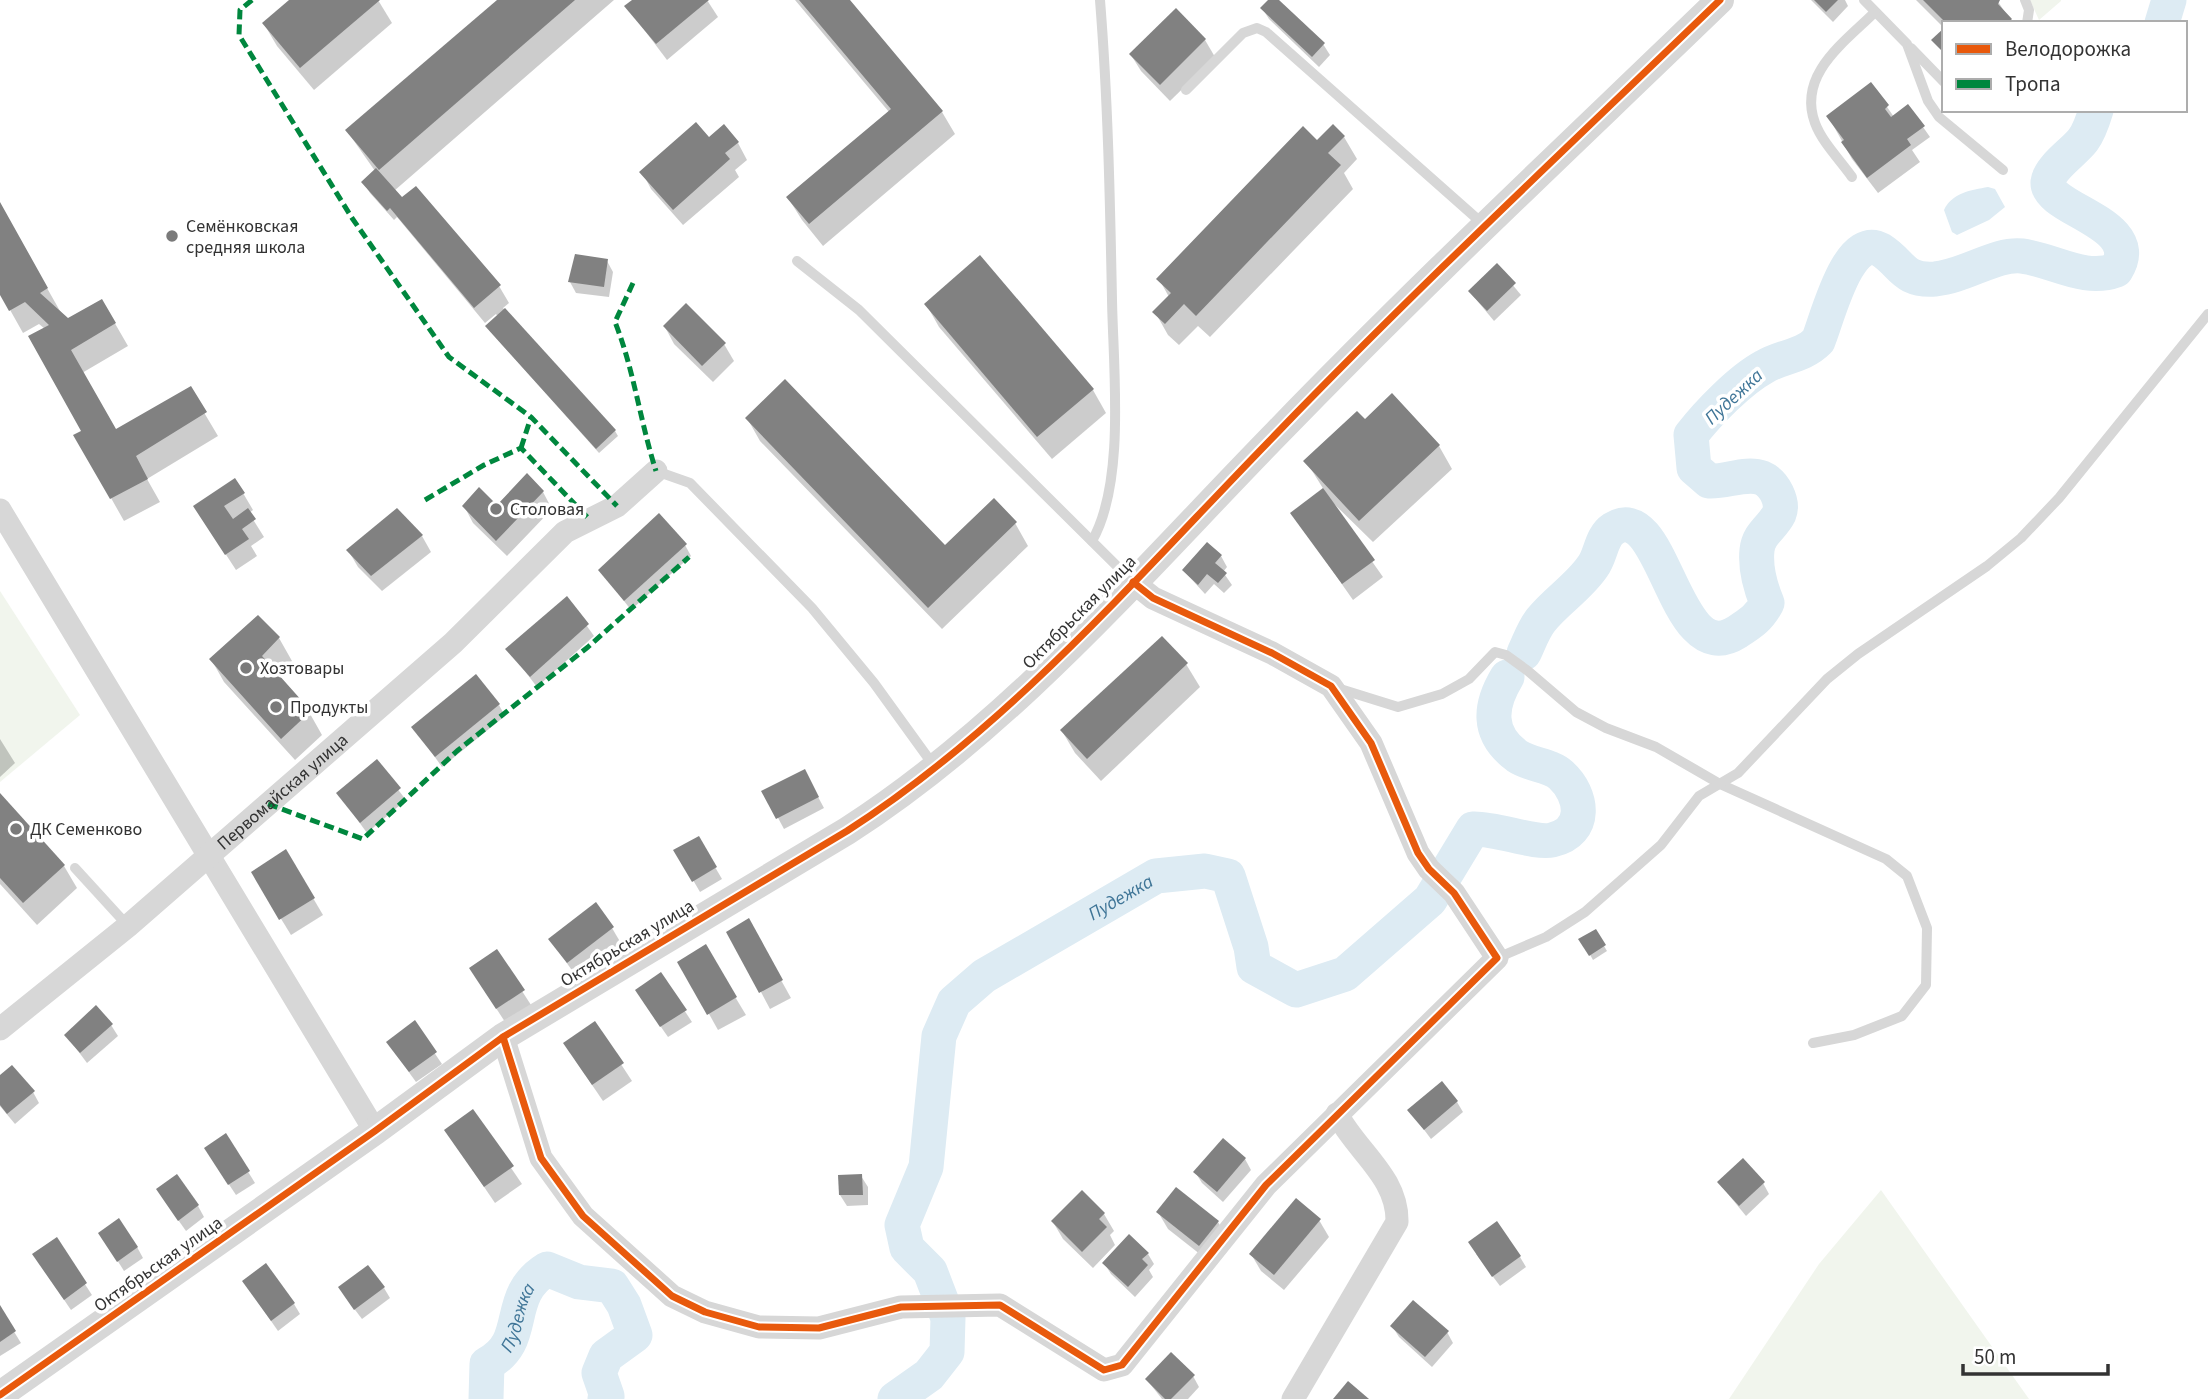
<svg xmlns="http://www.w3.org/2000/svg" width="2208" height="1399" font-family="'Source Sans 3',sans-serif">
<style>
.green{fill:#f1f5ed}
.water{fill:#ddebf3}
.shadow{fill:#0003}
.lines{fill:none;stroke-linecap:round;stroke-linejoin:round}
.river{stroke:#ddebf3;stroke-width:35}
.building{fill:#818181}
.service{stroke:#d7d7d7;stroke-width:10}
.minor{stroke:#d7d7d7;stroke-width:23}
.tertiary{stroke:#d7d7d7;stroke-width:28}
.quiet{stroke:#00873e;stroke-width:5;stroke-dasharray:10 5;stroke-linecap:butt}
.cycleway-casing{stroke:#fff;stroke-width:11}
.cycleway{stroke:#e8590c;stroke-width:7}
.poi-dot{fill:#7a7a7a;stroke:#fff;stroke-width:2.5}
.labels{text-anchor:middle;stroke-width:7;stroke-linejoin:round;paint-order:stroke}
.poi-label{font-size:18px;fill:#333;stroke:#fff;text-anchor:start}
.street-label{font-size:18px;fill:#333;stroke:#fff}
.water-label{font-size:19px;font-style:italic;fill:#3f7597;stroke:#fff}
</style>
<rect width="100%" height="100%" fill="#fff"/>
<g class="green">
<path d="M2030 0H2061V1L2039 20Z"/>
<path d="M0 591 80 715 0 782Z"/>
<path d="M1881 1190 2029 1399H1729L1819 1264Z"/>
</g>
<path class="water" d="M1988 187 1995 189 2005 207 1989 220 1957 235 1952 232 1944 210C1952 193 1971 190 1988 187Z"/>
<g class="shadow">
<path d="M292 0H378L392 23 314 90 277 46 264 24Z"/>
<path d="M499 0H614L394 191 499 286 509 303 503 308 615 431 618 436 599 453 490 331 487 327 498 317 496 314 485 323 397 217 394 220 370 193 363 182 375 171 347 131Z"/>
<path d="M634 0H707L718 17 667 60 627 7Z"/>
<path d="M795 0H848L942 112 955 134 823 246 802 220 788 198 889 112Z"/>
<path d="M1270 0H1277L1323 44 1330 55 1319 67 1269 19 1262 8Z"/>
<path d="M1811 0H1845L1848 6 1833 22Z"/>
<path d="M1916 0H1997L2012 23H1944V28Z"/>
<path d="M1176 11 1205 40 1215 57 1170 101 1141 71 1131 55Z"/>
<path d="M1871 84 1894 117 1923 127 1930 137 1912 150 1920 162 1878 193 1852 159 1828 116Z"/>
<path d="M1344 137 1357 159 1344 173 1353 189 1210 337 1198 326 1179 345 1168 335 1155 312 1169 297 1159 279 1317 143Z"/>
<path d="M709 139 738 143 747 160 735 170 739 177 683 225 651 189 642 172Z"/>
<path d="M0 205 60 311 68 320 102 301 128 346 82 373 115 431 190 389 218 436 147 479 160 502 124 521 76 436 83 431 45 329 39 324 23 333 0 292Z"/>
<path d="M980 258 1093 390 1106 413 1052 459 939 327 926 304Z"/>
<path d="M607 261 613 272 609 297 576 293 570 282Z"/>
<path d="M1497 266 1521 295 1494 321 1470 292Z"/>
<path d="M665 327 724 344 734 361 713 382 674 344Z"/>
<path d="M747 418 945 548 1015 523 1028 546 942 629 760 441Z"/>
<path d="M1365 421 1439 446 1452 469 1373 542 1326 496 1383 577 1353 600 1292 513 1324 490 1306 461Z"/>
<path d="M543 492 552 509 507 556 473 523 464 506 497 507Z"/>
<path d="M243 493 253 510 249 513 264 537 251 546 257 556 236 570 195 507Z"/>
<path d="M422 536 431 552 382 591 358 567 348 550Z"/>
<path d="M685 545 691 556 631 610 600 570Z"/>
<path d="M1221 556 1227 567 1223 572 1232 585 1224 593 1214 584 1205 594 1184 571Z"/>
<path d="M567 598 594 636 537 687 508 649Z"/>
<path d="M257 617 279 638 292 661 277 676 309 712 322 735 295 760 224 682 211 659Z"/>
<path d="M1186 664 1200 687 1101 781 1075 753 1062 731Z"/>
<path d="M499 705 505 716 442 767 414 728Z"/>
<path d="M0 739 15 763 0 777Z"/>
<path d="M377 762 406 800 367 833 338 793Z"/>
<path d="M810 782 824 808 784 829 764 792Z"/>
<path d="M0 795 64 866 77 888 37 925 0 884Z"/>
<path d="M698 838 722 879 700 892 676 851Z"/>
<path d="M286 852 323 915 291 935 253 873Z"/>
<path d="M748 921 791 998 770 1009 761 992Z"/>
<path d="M612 928 622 945 578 979 550 939Z"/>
<path d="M1595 931 1607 951 1593 960 1581 939Z"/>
<path d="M705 947 746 1015 718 1030 680 962Z"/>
<path d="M496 951 533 1008 507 1025 481 985Z"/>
<path d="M661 975 692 1022 668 1037 643 1001Z"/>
<path d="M414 1023 442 1064 416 1082 395 1053Z"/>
<path d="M594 1023 632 1081 603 1101 575 1060Z"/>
<path d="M111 1025 118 1036 87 1063 66 1035Z"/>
<path d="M0 1077 33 1092 39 1103 15 1124 0 1106Z"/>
<path d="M1457 1102 1463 1112 1431 1139 1410 1111Z"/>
<path d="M472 1111 522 1184 495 1203 446 1131Z"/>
<path d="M226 1136 255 1183 236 1195 212 1159Z"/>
<path d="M1245 1159 1251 1170 1223 1202 1202 1183 1195 1172Z"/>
<path d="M861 1176 868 1187V1205L847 1206 840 1195Z"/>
<path d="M1719 1183H1763L1769 1194 1746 1216Z"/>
<path d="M1082 1193 1104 1214 1114 1231 1110 1235 1115 1245 1093 1268 1063 1239 1053 1222Z"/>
<path d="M164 1200 198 1206 204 1217 186 1231Z"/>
<path d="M1158 1212 1218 1222 1228 1239 1210 1262 1168 1229Z"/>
<path d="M1319 1220 1329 1237 1284 1290 1261 1271 1251 1254Z"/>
<path d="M56 1240 92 1295 71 1310 41 1266Z"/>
<path d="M107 1244 137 1247 143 1258 124 1271Z"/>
<path d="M1148 1254 1154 1264 1149 1270 1153 1277 1135 1297 1111 1274 1104 1263Z"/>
<path d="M1476 1254 1520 1257 1526 1267 1500 1286Z"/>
<path d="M244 1282 294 1304 300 1314 278 1331Z"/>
<path d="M384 1288 390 1298 362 1319 346 1298Z"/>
<path d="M0 1309 21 1343 0 1356Z"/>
<path d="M1392 1326 1447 1332 1453 1343 1432 1367 1399 1337Z"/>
<path d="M1193 1376 1199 1387 1188 1399H1162L1147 1380Z"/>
</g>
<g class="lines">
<g class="river">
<path d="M2162 23 2169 0"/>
<path d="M1524 653C1529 643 1533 630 1541 620 1556 601 1579 587 1593 566 1601 555 1601 537 1613 529 1665 496 1673 673 1737 632 1751 623 1759 618 1767 603 1760 586 1755 569 1757 550 1759 533 1772 528 1779 514 1784 502 1774 483 1762 478 1746 472 1726 482 1709 481L1694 468 1691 435C1708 413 1740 380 1764 367 1782 356 1802 357 1818 341 1827 320 1848 231 1881 250 1903 264 1902 281 1935 279 1966 276 1996 253 2022 256 2054 260 2084 282 2116 270 2146 223 2046 210 2048 182 2050 167 2074 152 2083 140 2089 132 2093 120 2096 110"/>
<path id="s1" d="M486 1399 487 1364C531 1341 502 1297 547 1269L579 1282 612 1286 624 1305 635 1335 606 1356 599 1373 607 1396 605 1399"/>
<path id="s2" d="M895 1399 929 1375 947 1352 948 1318 930 1271 907 1248 902 1225 926 1167 939 1036 954 1002 984 976 1156 876 1205 871 1228 876 1251 947 1254 967 1296 990 1345 974 1430 900 1473 829C1496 828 1535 844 1552 840 1588 832 1583 795 1561 775 1550 765 1530 765 1517 756 1486 733 1490 705 1507 677"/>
</g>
</g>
<g class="building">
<path d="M289 0H380L300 68 262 23Z"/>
<path d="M497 0H575L379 170 345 130Z"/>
<path d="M632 0H709L656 44 624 6Z"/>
<path d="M799 0H850L943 111 809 224 786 197 891 109Z"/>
<path d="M1268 0H1279L1325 43 1312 57 1260 8Z"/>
<path d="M1814 0H1838L1826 12Z"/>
<path d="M1923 0H2000L1998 4 2012 19 2008 23H1946Z"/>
<path d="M1176 8 1206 39 1160 85 1129 54Z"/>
<path d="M1944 28V53L1931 40Z"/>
<path d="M1871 82 1889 105 1885 109 1891 117 1908 104 1925 126 1907 139 1911 145 1867 178 1841 142 1844 140 1826 116Z"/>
<path d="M696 122 709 137 724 124 739 142 725 153 730 159 673 210 639 172Z"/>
<path d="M1333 124 1345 136 1328 153 1341 165 1196 316 1184 304 1165 324 1152 312 1171 293 1156 279 1303 126 1317 140Z"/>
<path d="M376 168 402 197 416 186 501 285 474 308 390 208 387 211 361 182Z"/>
<path d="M0 202 48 288 40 293 68 318 102 299 116 323 71 350 116 429 191 386 207 412 136 456 148 479 110 499 73 435 81 431 28 336 49 325 25 302 9 311 0 295Z"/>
<path d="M575 254 608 259 604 287 568 282Z"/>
<path d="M980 255 1094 389 1037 437 924 304Z"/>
<path d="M1497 263 1516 283 1487 311 1468 291Z"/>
<path d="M686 303 726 343 702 366 663 326Z"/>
<path d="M505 308 616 430 596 449 485 326Z"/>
<path d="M785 379 945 545 994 498 1017 522 928 608 745 418Z"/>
<path d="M1392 393 1440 445 1359 521 1303 461 1357 411 1365 419Z"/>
<path d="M527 473 544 491 496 541 462 506 479 487 497 505Z"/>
<path d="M235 478 245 493 224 506 233 519 248 508 256 519 242 529 249 539 225 555 193 506Z"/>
<path d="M1323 488 1375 560 1342 584 1290 513Z"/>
<path d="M397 508 423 535 371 576 346 550Z"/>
<path d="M659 513 687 544 624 601 598 570Z"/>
<path d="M1207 542 1222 555 1215 563 1227 573 1218 583 1207 574 1198 585 1182 570Z"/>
<path d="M567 596 589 624 530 677 505 649Z"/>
<path d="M258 615 280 637 262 656 311 711 281 739 209 659Z"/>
<path d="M1162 636 1188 663 1087 759 1060 730Z"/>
<path d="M476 674 500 704 435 757 411 727Z"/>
<path d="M377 759 401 788 360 823 336 793Z"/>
<path d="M805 769 819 797 776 819 761 791Z"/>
<path d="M0 793 65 865 23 903 0 878Z"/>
<path d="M699 836 717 867 692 882 673 850Z"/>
<path d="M286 849 315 898 279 920 251 872Z"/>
<path d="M596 902 614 927 567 963 548 939Z"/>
<path d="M749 918 783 980 759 993 726 932Z"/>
<path d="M1596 929 1606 945 1589 956 1578 939Z"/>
<path d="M706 944 737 997 707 1015 677 962Z"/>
<path d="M497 949 525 990 496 1009 469 968Z"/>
<path d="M661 972 687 1010 660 1027 635 990Z"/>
<path d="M96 1005 113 1024 80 1053 64 1035Z"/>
<path d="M415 1020 437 1052 409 1072 386 1042Z"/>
<path d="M595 1021 624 1063 592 1085 563 1043Z"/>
<path d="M12 1065 35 1091 7 1114 0 1105V1075Z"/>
<path d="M1442 1081 1458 1101 1424 1130 1407 1110Z"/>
<path d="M473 1109 514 1166 484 1187 444 1130Z"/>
<path d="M226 1133 250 1171 228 1185 204 1148Z"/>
<path d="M1223 1138 1246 1158 1217 1192 1193 1172Z"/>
<path d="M1743 1158 1765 1182 1739 1206 1717 1182Z"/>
<path d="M177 1174 199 1205 178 1221 156 1189Z"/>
<path d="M862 1174 863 1195H839L838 1175Z"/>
<path d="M1176 1187 1219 1221 1199 1246 1156 1212Z"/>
<path d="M1082 1190 1105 1213 1099 1219 1107 1227 1082 1252 1051 1221Z"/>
<path d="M1296 1198 1321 1219 1274 1275 1249 1254Z"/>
<path d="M119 1218 138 1247 117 1262 98 1233Z"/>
<path d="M1497 1221 1521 1256 1492 1277 1468 1242Z"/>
<path d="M1129 1234 1149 1253 1142 1259 1148 1265 1128 1287 1102 1263Z"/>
<path d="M57 1237 87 1283 64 1300 32 1254Z"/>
<path d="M266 1263 295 1303 271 1321 242 1281Z"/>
<path d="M368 1265 385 1287 354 1310 338 1287Z"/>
<path d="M1413 1300 1449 1331 1425 1357 1390 1326Z"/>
<path d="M0 1305 16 1331 0 1342Z"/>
<path d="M1171 1352 1195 1375 1171 1399H1165L1145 1379Z"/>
<path d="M1348 1381 1369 1399H1333Z"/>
</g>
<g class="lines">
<g class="service">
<path d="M1864 0 1907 44 1928 101 1939 117 2003 170"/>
<path d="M2025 0 2029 10 2027 23"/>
<path d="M1911 48 1944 82"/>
<path d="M1186 90 1243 33 1257 28 1266 32 1483 224"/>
<path d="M1852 177C1840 160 1822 142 1815 123 1797 74 1845 42 1875 12"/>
<path d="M797 261 859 310 1133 582"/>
<path d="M656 471 690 483 812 608 874 683 934 766"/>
<path d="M1092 541C1126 482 1113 367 1112 299 1110 199 1108 100 1100 0"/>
<path d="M1337 688 1398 707 1442 694 1469 679 1495 652 1506 655 1528 671 1576 712 1606 728 1656 747 1720 784 1886 859 1907 876 1927 928 1926 985 1902 1016 1854 1035 1813 1043"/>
<path d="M75 868 128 926"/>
<path d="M1497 958 1546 937 1585 912 1661 845 1699 796 1738 773 1827 679 1858 654 1987 566 2021 538 2059 498 2208 314"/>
</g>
<g class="minor">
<path d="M0 510 375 1131"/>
<path id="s3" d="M0 1029 128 926 453 643 565 532 617 506 656 471"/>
<path d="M503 1037 541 1158 583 1216 672 1296 705 1312 759 1327 819 1328 901 1307 1000 1305 1104 1370 1122 1365 1266 1185 1497 958 1454 893 1429 869 1418 853 1371 743 1331 686 1272 653 1153 598 1133 582"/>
<path d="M1293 1399 1397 1222C1398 1177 1357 1152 1337 1114"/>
</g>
<path class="tertiary" d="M0 1395 375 1131 503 1037 847 831C1012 725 1142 571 1278 432 1421 284 1572 143 1720 0"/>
<g class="quiet">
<path d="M252 0 240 10 239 35 352 218 449 357 531 417 617 506"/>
<path d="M633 283 615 322C634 370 640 421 656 471"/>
<path d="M521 448 531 417"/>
<path d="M425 500 484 465 521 448 590 520"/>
<path d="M268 804 363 839 457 751 588 647 689 557"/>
</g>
<g class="cycleway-casing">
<g id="cycleway">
<path d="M503 1037 541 1158 583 1216 672 1296 705 1312 759 1327 819 1328 901 1307 1000 1305 1104 1370 1122 1365 1266 1185 1497 958 1454 893 1429 869 1418 853 1371 743 1331 686 1272 653 1153 598 1133 582"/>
<path d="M0 1395 375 1131 503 1037 847 831C1012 725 1142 571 1278 432 1421 284 1572 143 1720 0"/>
</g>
</g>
<use href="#cycleway" class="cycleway"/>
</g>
<g class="poi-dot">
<circle cx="172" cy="236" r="7"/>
<circle cx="496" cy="509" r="7"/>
<circle cx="246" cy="668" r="7"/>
<circle cx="276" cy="707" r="7"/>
<circle cx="16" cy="829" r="7"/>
</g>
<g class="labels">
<g class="poi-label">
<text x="186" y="232">Семёнковская<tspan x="186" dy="21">средняя школа</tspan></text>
<text x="510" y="515">Столовая</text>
<text x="260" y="674">Хозтовары</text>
<text x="290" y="713">Продукты</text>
<text x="30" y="835">ДК Семенково</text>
</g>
<g class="street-label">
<text transform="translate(1079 612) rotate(-45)" y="6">Октябрьская улица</text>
<text dy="6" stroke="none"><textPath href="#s3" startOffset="369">Первомайская улица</textPath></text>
<text transform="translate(627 943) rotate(-31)" y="6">Октябрьская улица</text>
<text transform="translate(158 1264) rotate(-35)" y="6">Октябрьская улица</text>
</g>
<g class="water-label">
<text transform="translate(1733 396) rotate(-43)" y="7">Пудежка</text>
<text dy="7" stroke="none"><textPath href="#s2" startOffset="640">Пудежка</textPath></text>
<text dy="7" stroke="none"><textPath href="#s1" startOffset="93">Пудежка</textPath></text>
</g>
</g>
<rect x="1942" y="21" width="245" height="91" fill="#ffffff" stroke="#adadad" stroke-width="2"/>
<rect x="1956" y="44" width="35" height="10" fill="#e8590c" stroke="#adadad" stroke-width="2"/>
<text x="2005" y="56" font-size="21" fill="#333333">Велодорожка</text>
<rect x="1956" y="79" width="35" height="10" fill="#00873e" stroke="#adadad" stroke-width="2"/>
<text x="2005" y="91" font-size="21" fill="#333333">Тропа</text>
<path d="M1963 1364v10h145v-10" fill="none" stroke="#333333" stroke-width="3.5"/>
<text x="1974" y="1364" font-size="21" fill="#333333" stroke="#ffffff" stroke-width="5" paint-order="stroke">50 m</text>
</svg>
